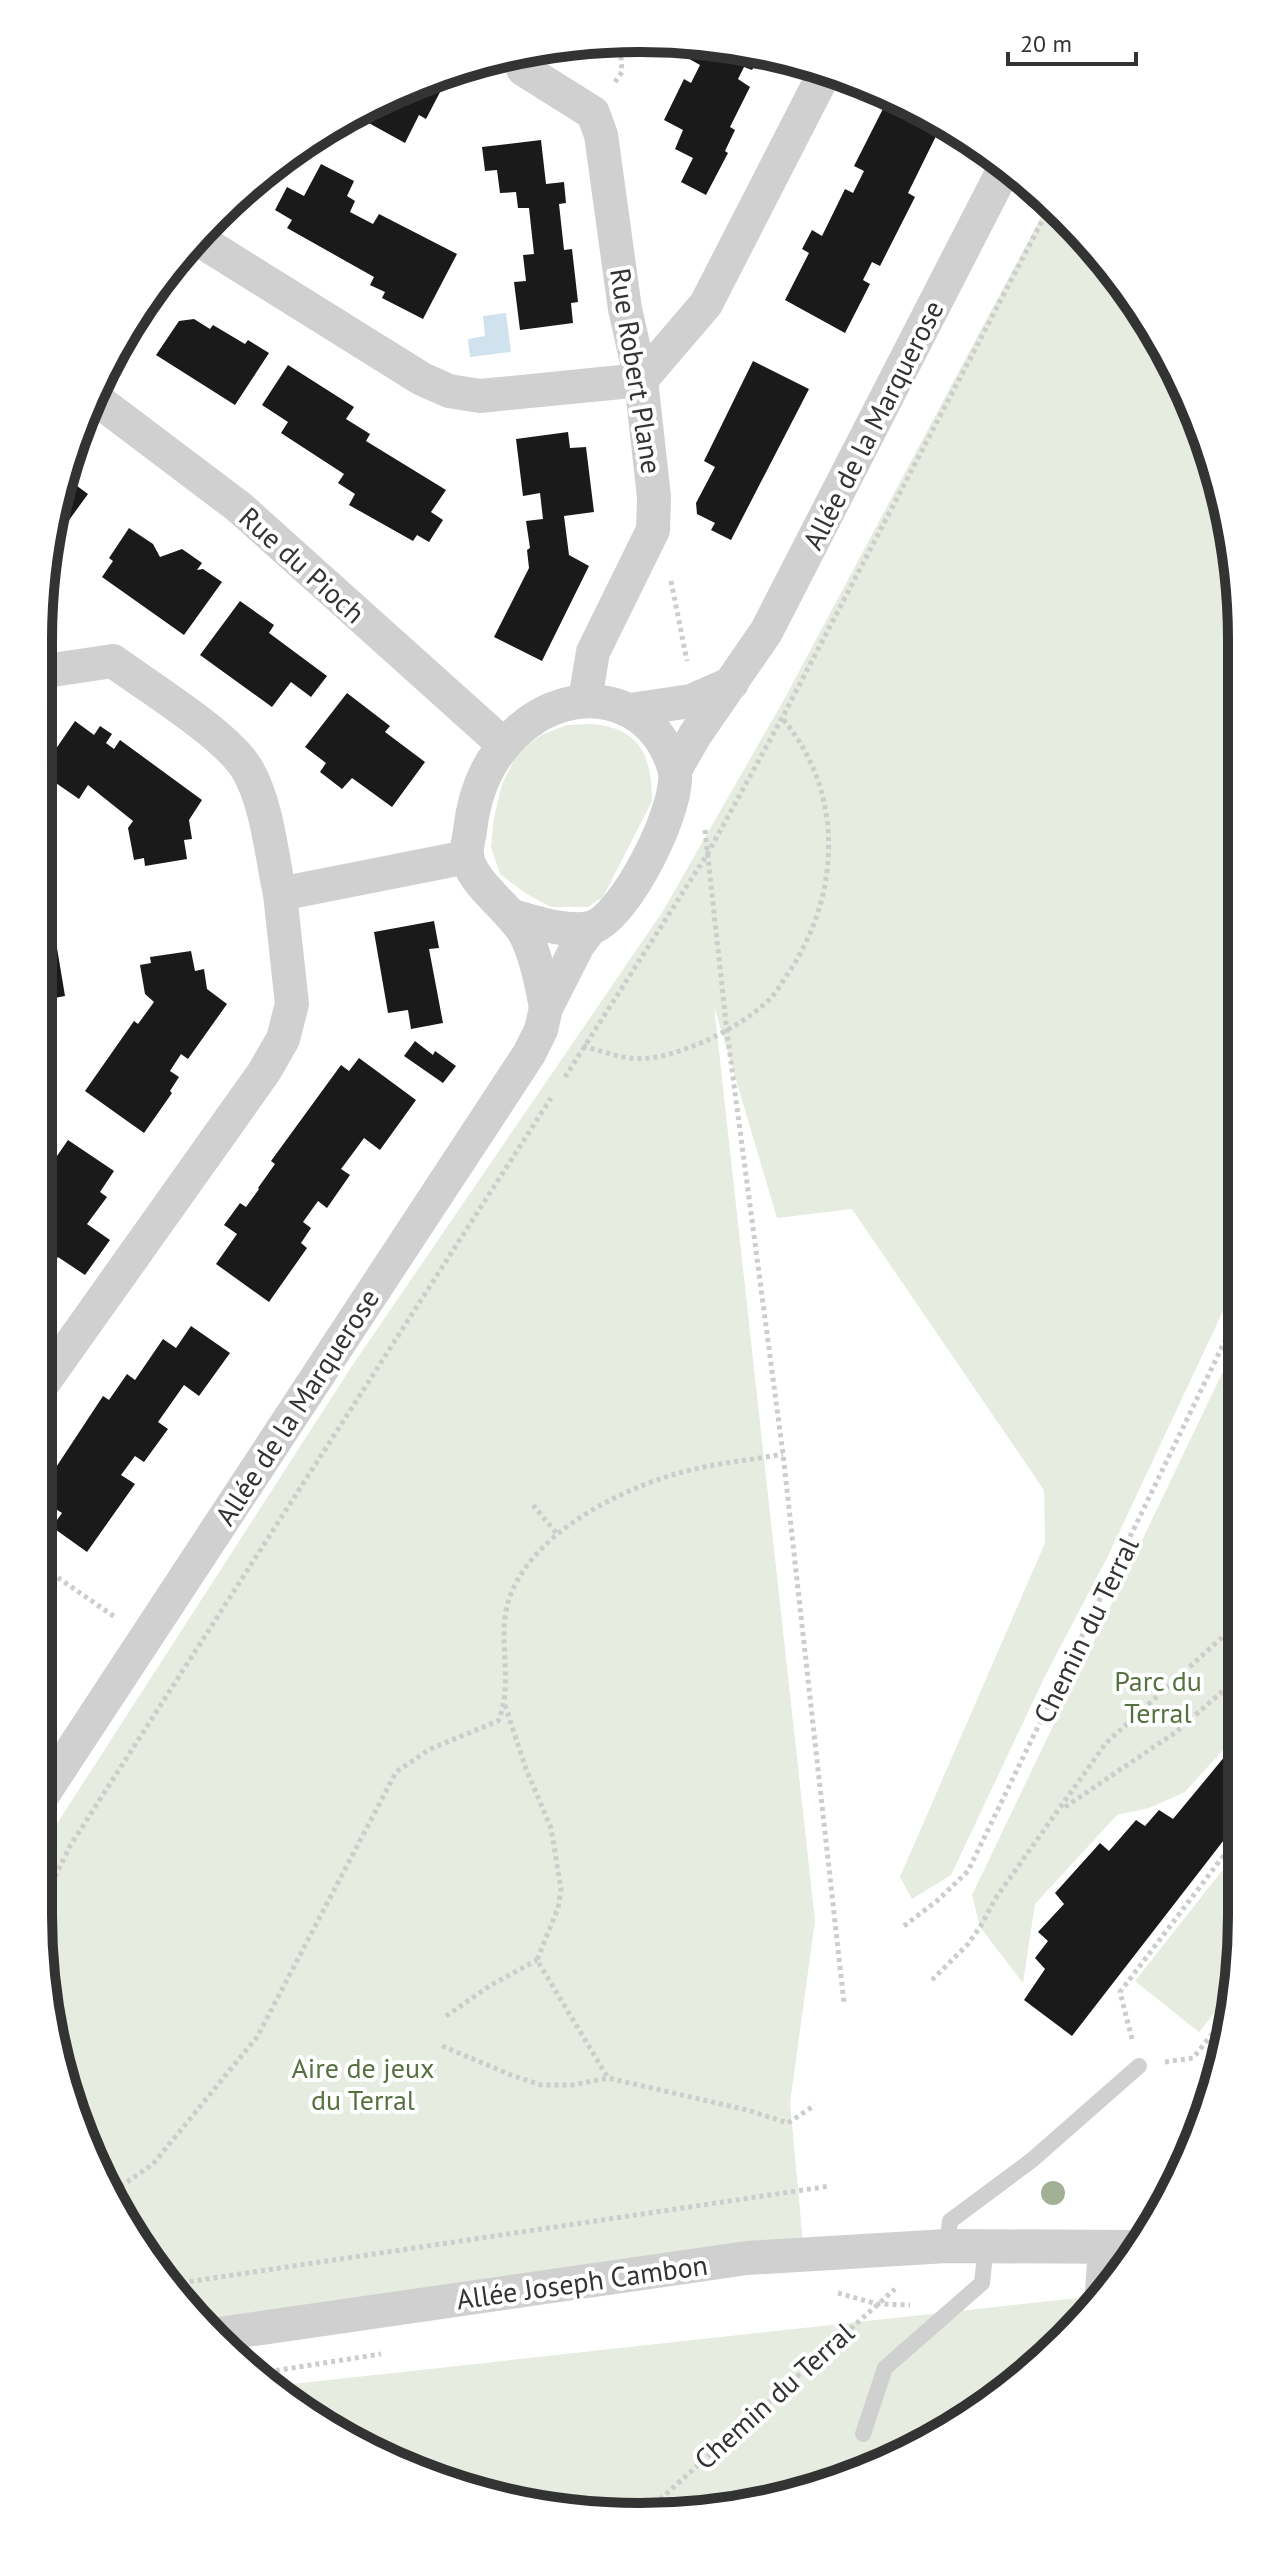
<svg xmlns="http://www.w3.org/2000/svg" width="1280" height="2555" font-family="'PT Sans',sans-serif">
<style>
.green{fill:#e6ecdf}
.water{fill:#cfe2ee}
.building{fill:#1a1a1a}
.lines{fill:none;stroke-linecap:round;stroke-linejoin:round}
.path{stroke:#cdcdcd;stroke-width:5;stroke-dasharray:4 4;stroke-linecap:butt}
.lane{stroke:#d0d0d0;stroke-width:16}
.street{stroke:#d0d0d0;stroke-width:34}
.tree{fill:#a2b095}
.labels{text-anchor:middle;stroke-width:8;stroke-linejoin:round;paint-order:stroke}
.street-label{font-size:28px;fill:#333;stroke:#fff}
.park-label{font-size:28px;fill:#56703f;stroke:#fff}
.rim{fill:none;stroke:#333;stroke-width:10}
</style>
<rect width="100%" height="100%" fill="#fff"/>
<g class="green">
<path d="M1048 204 1118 274 1196 410 1237 561 1239 1277 1108 1556 1046 1674 951 1875 912 1899 900 1877 1045 1543 1044 1490 852 1209 777 1218 714 1006 815 1921 790 2103 804 2254 219 2335 163 2282 70 2109 38 1915V1853L352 1366 663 911 786 696Z"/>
<path d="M592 724C640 728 652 756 652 801L603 897 588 907H551L525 893 500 874 491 847 494 818 502 784 517 754 541 735 567 725Z"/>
<path d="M1239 1338 1240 1731 1185 1792 1149 1808 1117 1815 1035 1904 1023 1983 980 1927 972 1895Z"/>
<path d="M1240 1848 1241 1954 1235 1986 1199 2032 1135 1981Z"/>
<path d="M1077 2298 1076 2327 1066 2340 906 2455 718 2512 522 2505 409 2471 306 2416 274 2386Z"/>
</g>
<path class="water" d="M506 313 511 352 470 357 468 339 485 336 483 316Z"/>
<g class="building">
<path d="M683 40 762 53 752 70 744 67 738 79 750 87 730 127 735 130 725 151 728 153 706 195 681 182 693 158 675 149 683 130 664 120 684 79 691 83 700 65 677 52Z"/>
<path d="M445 71 450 73 426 119 419 115 405 143 356 116 359 110Z"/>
<path d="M888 99 941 126 908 193 915 197 880 266 872 262 863 280 870 284 845 333 785 300 809 253 802 249 812 230 822 236 845 189 853 193 864 171 854 166Z"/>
<path d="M541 140 546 184 564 182 566 203 559 204 564 250 572 249 578 302 571 303 573 323 520 330 514 282 526 281 523 255 534 254 529 208H518L516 192 500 193 497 170 485 171 482 147Z"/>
<path d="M321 164 354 181 347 196 355 201 350 212 373 224 379 214 457 254 423 319 382 298 385 292 370 285 374 277 287 228 292 220 275 210 287 187 304 196Z"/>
<path d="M267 170 254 195 242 189 243 188Z"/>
<path d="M157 282 167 289 134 341 125 334Z"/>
<path d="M194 319 210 329 213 325 245 344 248 340 269 353 235 405 156 355 179 321Z"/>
<path d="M753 361 809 389 731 540 711 530 715 523 697 514 696 503 715 467 704 461Z"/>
<path d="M288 365 354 407 346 419 370 434 366 441 446 490 431 512 443 520 429 542 417 535 413 541 349 505 355 494 338 483 344 474 281 433 288 422 262 405Z"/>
<path d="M568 432 570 448 586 447 594 512 564 516 569 555 589 566 542 661 494 637 529 568 527 550 530 548 526 521 543 519 540 493 523 496 516 439Z"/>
<path d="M62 475 88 494 48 549 58 485Z"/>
<path d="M129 528 153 544 160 557 182 549 202 563 197 570 203 569 222 582 184 635 102 577 113 561 109 558Z"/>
<path d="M240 601 274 625 269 633 327 676 311 697 291 682 272 707 200 655Z"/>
<path d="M347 693 390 726 385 732 425 762 392 807 352 778 342 789 320 772 326 763 305 747Z"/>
<path d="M75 721 94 735 100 726 112 734 106 743 114 749 120 740 202 800 189 820 192 839 184 840 187 859 145 866 144 858 134 860 128 828 133 821 88 785 79 799 40 772Z"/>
<path d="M39 864H43L65 996 39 1001Z"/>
<path d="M434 921 439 948 429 949 443 1023 411 1029 408 1010 388 1013 374 932Z"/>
<path d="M191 951 195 971 204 969 207 989 227 1004 188 1059 181 1054 170 1071 179 1077 170 1091 172 1093 144 1133 85 1091 134 1021 138 1024 154 1002 145 994 140 965 151 963 150 957Z"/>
<path d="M415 1041 433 1055 435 1051 456 1066 443 1083 404 1056Z"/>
<path d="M359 1058 416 1100 380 1150 364 1138 353 1153 341 1169 350 1175 327 1208 318 1201 303 1222 311 1228 301 1243 307 1248 269 1302 216 1264 237 1234 224 1225 240 1203 246 1207 259 1189 258 1188 275 1164 271 1161 341 1065 349 1071Z"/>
<path d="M68 1140 114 1171 100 1192 107 1197 87 1224 110 1240 85 1275 58 1257 49 1271 52 1273 39 1291V1163L48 1150 57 1156Z"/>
<path d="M191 1326 230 1353 199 1396 184 1385 158 1422 168 1429 144 1462 135 1456 121 1475 135 1484 87 1552 52 1527 62 1513 51 1506 57 1496 43 1487 103 1396 109 1400 127 1374 135 1380 163 1339 176 1348Z"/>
<path d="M1240 1738V1806L1226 1822 1234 1827 1072 2036 1024 2000 1045 1969 1035 1958 1048 1941 1038 1932 1064 1904 1055 1893 1100 1843 1109 1851 1136 1820 1145 1826 1159 1810 1173 1819Z"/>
<path d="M1216 2083H1217L1199 2131 1189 2120Z"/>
</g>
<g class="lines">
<g class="path">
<path d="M615 82 622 72 620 41"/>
<path d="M671 581 687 661"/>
<path d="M705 830 727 1032 783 1454 844 2003"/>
<path d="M583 1046C598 1050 614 1056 630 1058 655 1061 678 1052 701 1043 726 1032 752 1017 772 997 778 990 783 980 789 972 841 894 845 792 782 718"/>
<path d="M565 1077 708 853 782 718 1050 206"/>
<path d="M533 1505 558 1535"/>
<path d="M38 1564 115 1617"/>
<path d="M505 1705 526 1769 551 1828 561 1889 558 1908 537 1960 608 2078"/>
<path d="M1065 1807 1176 1732 1240 1676"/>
<path d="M39 1922 51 1885 70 1846 551 1098"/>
<path d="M904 1926 938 1900 968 1871 1239 1312"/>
<path d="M932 1980 968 1944 980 1927 997 1896 1106 1743 1240 1621"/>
<path d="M446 2016 491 1985 537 1960"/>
<path d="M1132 2039 1120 1992 1240 1834"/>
<path d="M442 2046 511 2075 541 2085H573L608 2078 747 2110 788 2123 815 2105"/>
<path d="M1165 2062 1193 2058 1232 2009"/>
<path d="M114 2191 153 2164 257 2037 396 1772 430 1749 498 1721C514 1685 498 1644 507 1606 524 1540 608 1495 669 1476 705 1464 746 1461 783 1454"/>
<path d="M166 2285 830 2186"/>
<path d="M838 2293 877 2304 910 2305"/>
<path d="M260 2373 381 2354"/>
<path d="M848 2473 853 2461"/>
<path d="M648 2510 895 2289"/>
</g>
<g class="lane">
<path d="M947 2246 950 2221 1032 2160 1139 2066"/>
<path d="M863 2434 885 2368 982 2283 986 2246"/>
</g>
<g class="street">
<path d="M523 69 593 113 601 135 625 309 641 380 654 497 653 530 593 652 585 700"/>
<path d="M196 238 422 379 449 391 480 396 641 380 706 304 826 70"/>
<path d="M92 396 239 507 503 744"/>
<path d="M39 672 113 661C147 686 227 735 247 769 268 805 271 854 280 894"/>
<path d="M630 710 691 701 732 683"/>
<path d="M675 770 695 735 766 632 1007 163"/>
<path d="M512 916C534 922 566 933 590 928 625 920 684 801 674 768 652 694 572 682 519 730 489 756 474 792 470 831 469 838 466 848 467 855 470 884 516 912 527 938 537 959 542 985 546 1008"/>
<path d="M39 1389 264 1072 283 1039 292 1004 280 894 467 857"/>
<path d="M38 1802 529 1054 541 1030 546 1008 578 945 591 928"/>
<path d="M1102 2291 1105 2247"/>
<path d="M219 2334 747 2258 947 2246 1133 2247"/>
</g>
</g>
<circle class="tree" cx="1053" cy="2193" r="12"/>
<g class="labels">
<g class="street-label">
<text transform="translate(636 371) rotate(81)" y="10">Rue Robert Plane</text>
<text transform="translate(873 425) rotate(-63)" y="10">Allée de la Marquerose</text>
<text transform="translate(302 565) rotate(42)" y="10">Rue du Pioch</text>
<text transform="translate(297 1407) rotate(-57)" y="10">Allée de la Marquerose</text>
<text transform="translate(1086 1630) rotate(-64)" y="10">Chemin du Terral</text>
<text transform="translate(582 2282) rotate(-8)" y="10">Allée Joseph Cambon</text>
<text transform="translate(774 2396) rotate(-42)" y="10">Chemin du Terral</text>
</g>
<g class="park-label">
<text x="1158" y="1691">Parc du<tspan x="1158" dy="32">Terral</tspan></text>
<text x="363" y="2078">Aire de jeux<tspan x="363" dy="32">du Terral</tspan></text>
</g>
</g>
<path d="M0 0H1280V2555H0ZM640 52H640A588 588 0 0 1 1228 640V1915A588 588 0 0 1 640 2503H640A588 588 0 0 1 52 1915V640A588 588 0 0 1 640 52Z" fill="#fff" fill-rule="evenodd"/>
<path class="rim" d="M640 52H640A588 588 0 0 1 1228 640V1915A588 588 0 0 1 640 2503H640A588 588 0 0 1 52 1915V640A588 588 0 0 1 640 52Z"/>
<path d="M1008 52v12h128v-12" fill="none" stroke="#333333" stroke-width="4"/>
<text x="1020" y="52" font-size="24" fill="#333333" stroke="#ffffff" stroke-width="6" paint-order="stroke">20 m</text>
</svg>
